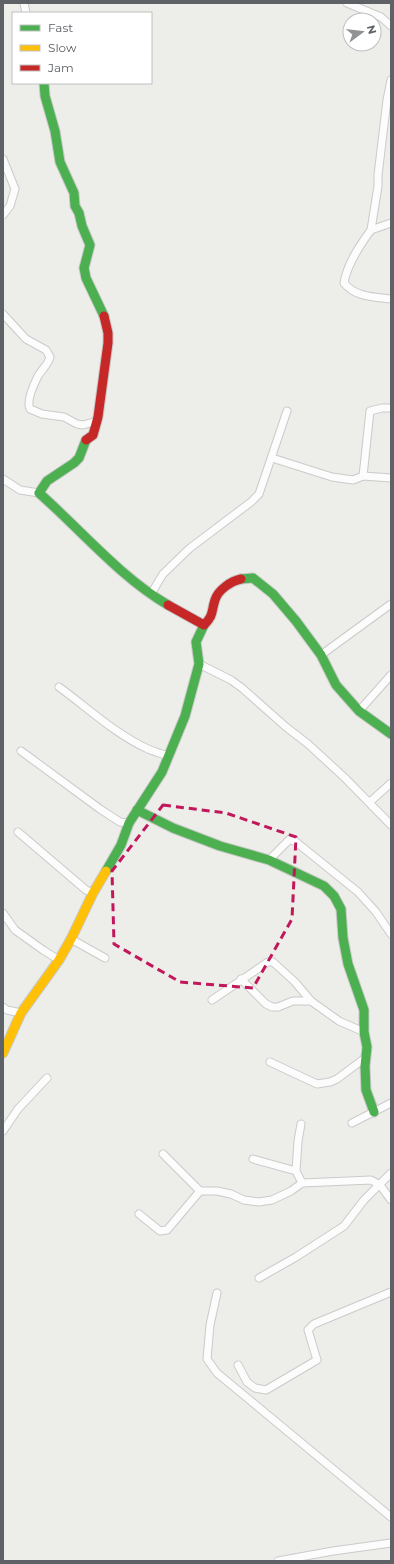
<svg xmlns="http://www.w3.org/2000/svg" width="394" height="1564" font-family="Montserrat,sans-serif">
<style>
.lines{fill:none;stroke-linecap:round;stroke-linejoin:round}
.street-casing{stroke:#cacbca;stroke-width:9}
.fast-casing{stroke:#c9c9c9;stroke-width:11}
.slow-casing{stroke:#c9c9c9;stroke-width:11}
.jam-casing{stroke:#c9c9c9;stroke-width:11}
.street{stroke:#fcfcfc;stroke-width:7}
.fast{stroke:#4caf50;stroke-width:9}
.slow{stroke:#ffc107;stroke-width:9}
.jam{stroke:#c62828;stroke-width:9}
.marked{fill:none;stroke:#c2185b;stroke-width:3;stroke-dasharray:8 5;stroke-linejoin:round}
</style>
<rect width="100%" height="100%" fill="#edede9"/>
<g class="lines">
<g class="street-casing">
<g id="street">
<path d="M24 3 26 13"/>
<path d="M347 3 381 17 391 26"/>
<path d="M391 80 387 100 378 175V186L371 230 391 223"/>
<path d="M3 159 15 189 10 206 3 215"/>
<path d="M371 230C360 245 347 264 344 283 355 297 374 297 391 299"/>
<path d="M3 314 26 339 46 350 50 357C48 365 42 369 38 376 34 384 26 401 30 409L42 414 64 417 77 424 83 425 97 421"/>
<path d="M272 458 332 477 353 480 363 476 370 411 382 408H391"/>
<path d="M363 476 391 478"/>
<path d="M3 479 20 490 39 493"/>
<path d="M151 594 163 574 190 548 251 502 259 494 287 411"/>
<path d="M321 655 391 604"/>
<path d="M199 664 231 680 242 688 286 727 308 744 345 778 391 825"/>
<path d="M59 687C88 708 115 734 148 749 155 752 162 754 169 756"/>
<path d="M359 711 391 675"/>
<path d="M21 751 100 809 120 822 129 823"/>
<path d="M368 801H371L391 783"/>
<path d="M18 832 86 890 93 893"/>
<path d="M269 860 290 839 296 842 358 892 376 912 391 934"/>
<path d="M3 913 15 930 43 950 59 960"/>
<path d="M71 939 105 958"/>
<path d="M241 979 266 1004 272 1007H278L293 1001H311L339 1021 364 1032"/>
<path d="M212 1000 268 962H273L295 982 311 1001"/>
<path d="M3 1007 7 1010 21 1013"/>
<path d="M270 1062 317 1084 330 1082 337 1079 365 1058"/>
<path d="M352 1123 391 1103"/>
<path d="M3 1131 18 1109 47 1078"/>
<path d="M163 1154 200 1191H217L231 1194 244 1200 259 1202 272 1200 291 1191 302 1183 371 1180 380 1185 391 1200"/>
<path d="M253 1159 296 1171 302 1183"/>
<path d="M296 1171 298 1141 301 1124"/>
<path d="M139 1214 160 1231 167 1230 200 1191"/>
<path d="M259 1278 296 1257 344 1226 364 1200 391 1173"/>
<path d="M217 1293 210 1325 207 1359 217 1373 391 1517"/>
<path d="M238 1365 247 1382 255 1388 266 1390 317 1360 308 1330 314 1324 391 1292"/>
<path d="M278 1561 333 1551 391 1543"/>
</g>
</g>
<g class="fast-casing">
<g id="fast">
<path d="M44 83 45 96 55 131 60 162 74 193 75 206 79 213 82 226 90 245 84 268 86 278 104 316"/>
<path d="M86 440 79 458 74 463 47 481 39 493C81 530 120 577 168 605"/>
<path d="M241 579 253 578 273 594 296 621 321 655 336 685 359 711 391 734"/>
<path d="M137 810 173 828 220 846 269 860 324 886 334 896 341 909 343 938 348 964 364 1010V1032L367 1047 365 1066 366 1090 374 1112"/>
<path d="M106 871 121 845 129 823 162 772 185 716 199 664 196 642 204 625"/>
</g>
</g>
<g class="slow-casing">
<path id="slow" d="M3 1053 21 1013 59 960 71 939 93 893 106 871"/>
</g>
<g class="jam-casing">
<g id="jam">
<path d="M86 440 93 435 98 417 108 343V333L104 316"/>
<path d="M168 605 204 625C214 615 211 612 215 600 218 590 231 581 241 579"/>
</g>
</g>
<use href="#street" class="street"/>
<use href="#fast" class="fast"/>
<use href="#slow" class="slow"/>
<use href="#jam" class="jam"/>
</g>
<path class="marked" d="M163 805 226 813 296 837 292 919 253 988 180 982 114 944 112 871Z"/>
<rect width="394" height="1564" fill="none" stroke="#5e6166" stroke-width="8"/>
<rect x="12" y="12" width="140" height="72" fill="#ffffff" stroke="#bfc0c2"/>
<rect x="20" y="25" width="20" height="6" fill="#4caf50" stroke="#bfc0c2"/>
<text x="48" y="32" font-size="12" fill="#5e6166">Fast</text>
<rect x="20" y="45" width="20" height="6" fill="#ffc107" stroke="#bfc0c2"/>
<text x="48" y="52" font-size="12" fill="#5e6166">Slow</text>
<rect x="20" y="65" width="20" height="6" fill="#c62828" stroke="#bfc0c2"/>
<text x="48" y="72" font-size="12" fill="#5e6166">Jam</text>
<g transform="translate(362 32) rotate(75)"><circle r="19" fill="#ffffff" stroke="#bfc0c2"/>
<path d="M0-3L7 15L0 10L-7 15Z" fill="#909294"/>
<text y="-6" font-size="11" font-weight="bold" text-anchor="middle" fill="#5e6166">N</text>
</g>
</svg>
